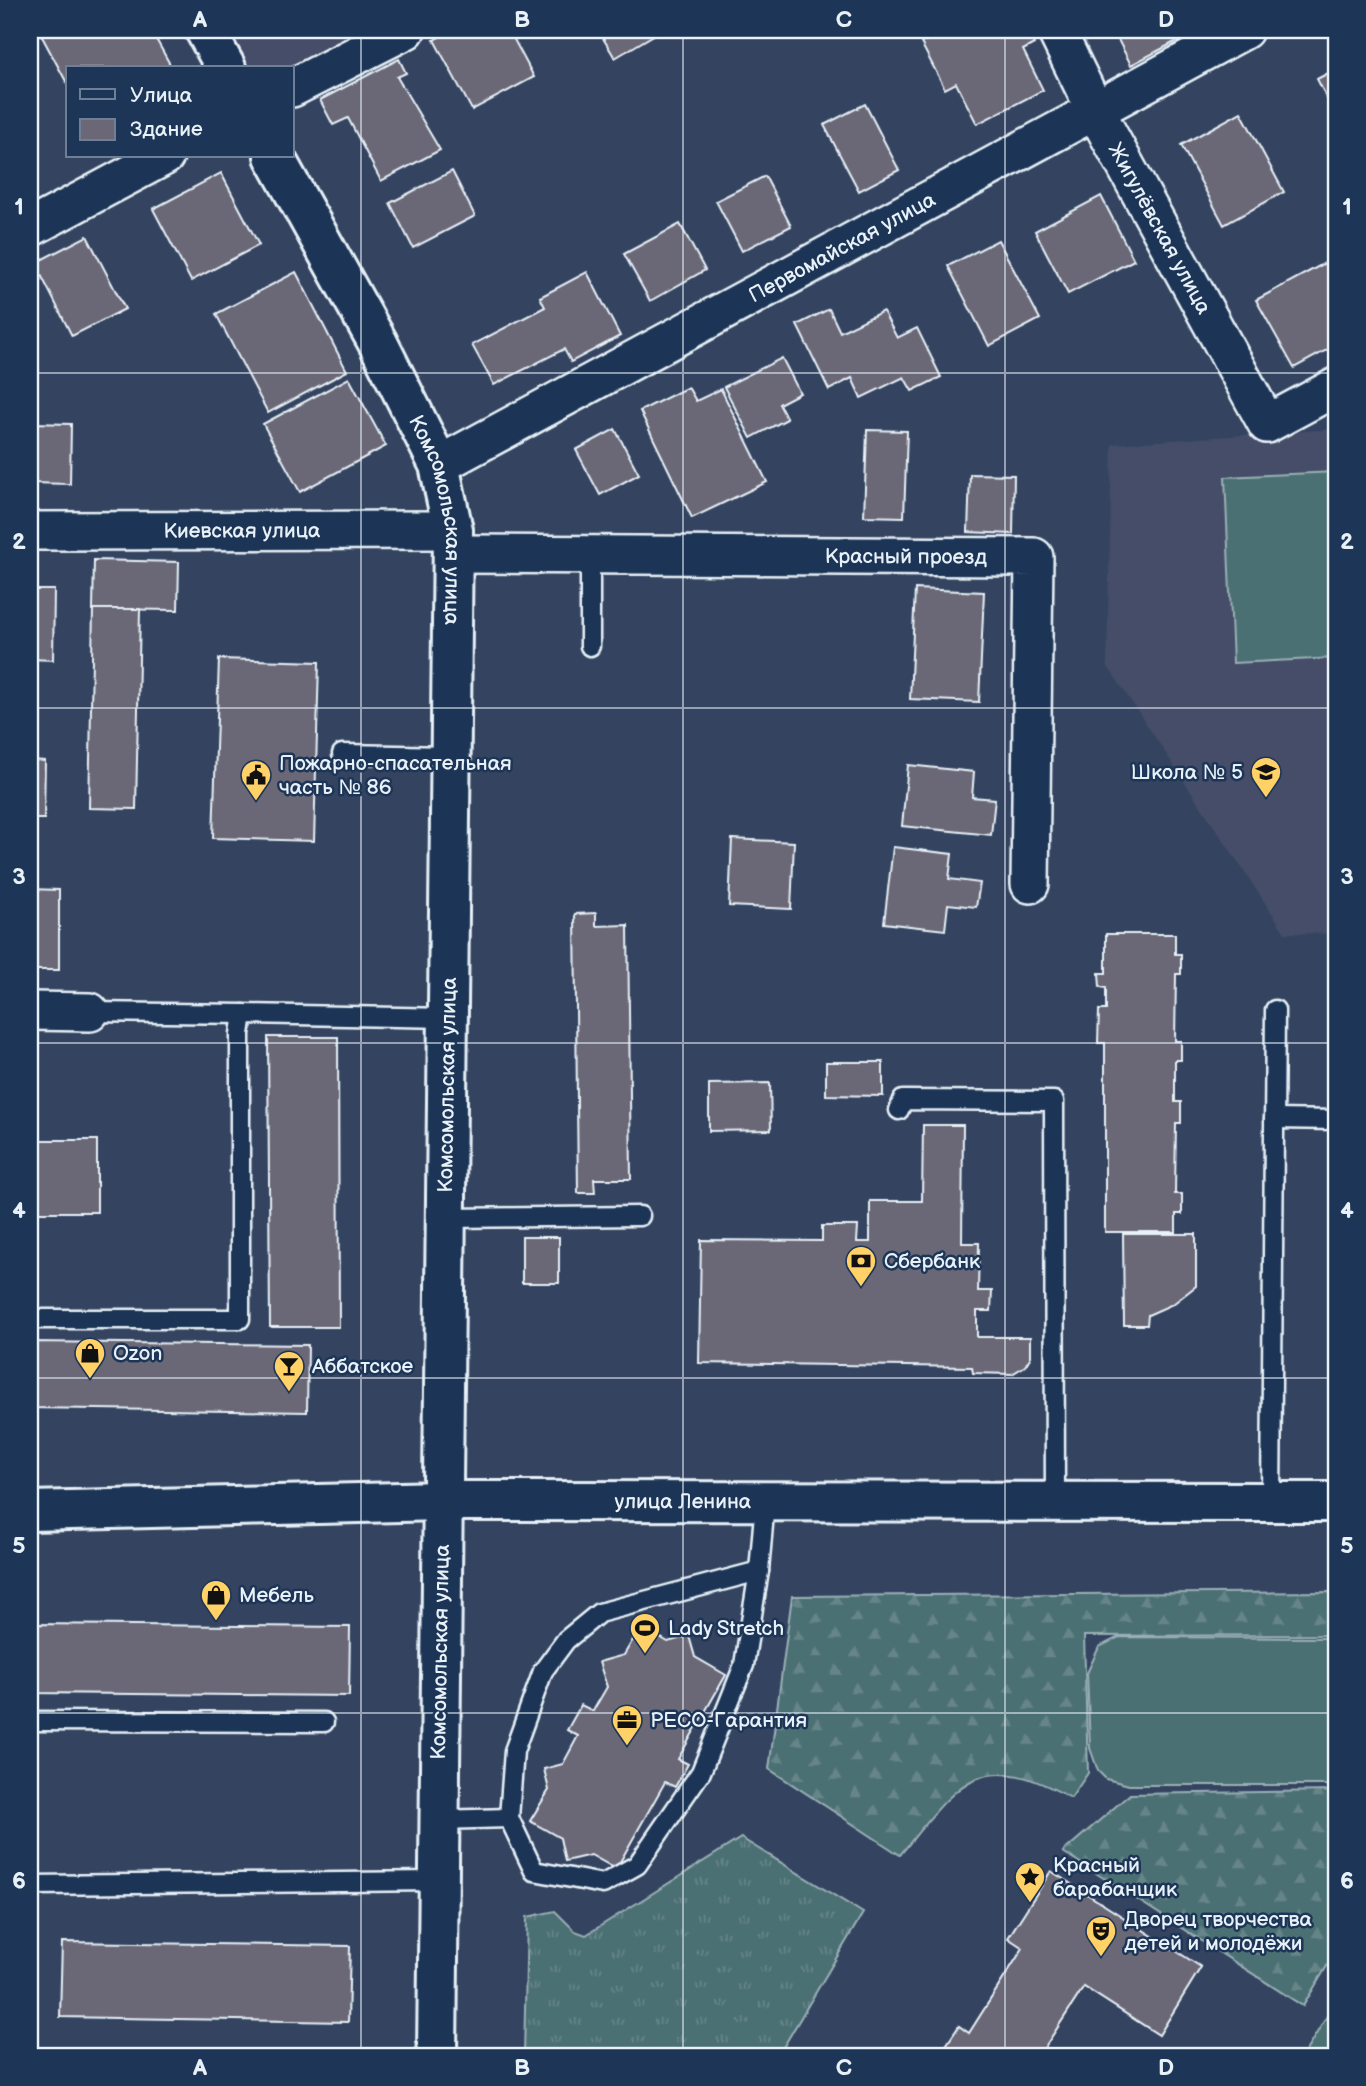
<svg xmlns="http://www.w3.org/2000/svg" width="1366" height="2086" font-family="'Balsamiq Sans',sans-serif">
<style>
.built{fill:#444e67}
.grass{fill:url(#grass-tufts);stroke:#9ab0b6;stroke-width:2}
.forest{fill:url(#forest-firs);stroke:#9ab0b6;stroke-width:2}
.pitch{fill:#4c7073;stroke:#9ab0b6;stroke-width:2}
.building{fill:#6b6776;stroke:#e8f1f8;stroke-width:2}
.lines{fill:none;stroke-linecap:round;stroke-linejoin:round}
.service-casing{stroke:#e8f1f8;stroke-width:23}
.minor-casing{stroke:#e8f1f8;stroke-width:42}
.secondary-casing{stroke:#e8f1f8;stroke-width:44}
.primary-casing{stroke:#e8f1f8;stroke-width:44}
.service{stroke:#1d3557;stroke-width:18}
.minor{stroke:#1d3557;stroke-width:37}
.secondary{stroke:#1d3557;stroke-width:38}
.primary{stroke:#1d3557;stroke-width:38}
.grid{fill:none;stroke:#e8f1f8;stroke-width:2;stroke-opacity:0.55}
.labels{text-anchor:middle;stroke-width:5;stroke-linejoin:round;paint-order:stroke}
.street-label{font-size:21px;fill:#e8f1f8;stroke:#1d3557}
.poi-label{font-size:21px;fill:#e8f1f8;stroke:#1d3557;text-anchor:start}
.neatline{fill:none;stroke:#e8f1f8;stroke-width:2.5}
.grid-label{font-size:23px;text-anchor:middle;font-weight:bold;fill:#e8f1f8}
</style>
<defs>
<pattern id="grass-tufts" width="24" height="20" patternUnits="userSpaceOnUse" patternTransform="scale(1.75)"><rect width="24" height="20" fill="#4c7073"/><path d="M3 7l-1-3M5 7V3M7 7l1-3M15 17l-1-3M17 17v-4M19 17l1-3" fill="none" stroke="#668588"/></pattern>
<pattern id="forest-firs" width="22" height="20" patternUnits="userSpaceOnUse" patternTransform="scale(1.75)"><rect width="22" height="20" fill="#4c7073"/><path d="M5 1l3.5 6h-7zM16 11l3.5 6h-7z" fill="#668588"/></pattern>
</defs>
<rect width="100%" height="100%" fill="#344460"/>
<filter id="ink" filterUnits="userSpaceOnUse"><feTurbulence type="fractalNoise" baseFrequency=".0143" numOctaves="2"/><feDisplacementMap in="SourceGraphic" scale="14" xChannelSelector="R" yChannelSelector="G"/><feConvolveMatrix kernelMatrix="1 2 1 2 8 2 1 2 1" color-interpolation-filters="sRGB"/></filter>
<g filter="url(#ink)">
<g class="built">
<path d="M217 30H392L292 68H239Z"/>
<path d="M1336 429V934L1285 933 1107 665 1112 444Z"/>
</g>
<path class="grass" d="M741 1838 863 1913 778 2056H524L527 1917 555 1911 575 1931 586 1935Z"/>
<g class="forest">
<path d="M1336 1592V1635L1084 1636 1088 1773 1071 1798C978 1746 958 1784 900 1855L769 1769 792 1596Z"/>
<path d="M1336 1791V1951L1303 2006 1063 1852 1130 1794Z"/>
</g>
<g class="pitch">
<path d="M1336 472V658L1233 663 1225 477Z"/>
<path d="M1119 1637 1336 1638V1785H1129L1106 1779 1098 1771 1090 1748 1087 1673 1099 1647Z"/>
<path d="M1336 2001V2056H1303Z"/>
</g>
<g class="building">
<path d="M151 30 172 68H68V85L39 31Z"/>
<path d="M452 30H492L493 33 509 30 534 77 472 110 434 40Z"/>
<path d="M598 30H662L615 58Z"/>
<path d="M946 30H1027L1034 44 1023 50 1043 90 977 124 956 83 945 89 921 43Z"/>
<path d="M1113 30H1198L1131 65Z"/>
<path d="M399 59 406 73 397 77 440 150 381 181 348 118 333 125 320 100Z"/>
<path d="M1336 69V114H1335L1317 79Z"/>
<path d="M865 104 899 170 859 191 824 125Z"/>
<path d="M1241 112 1284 192 1224 225 1181 145Z"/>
<path d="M452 171 475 216 413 248 390 203Z"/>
<path d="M221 173 259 245 191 281 153 209Z"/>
<path d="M765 176 791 226 742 251 716 201Z"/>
<path d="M1101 196 1134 260 1068 294 1035 231Z"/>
<path d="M680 224 705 270 650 301 624 254Z"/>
<path d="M87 236 125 309 72 336 35 263Z"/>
<path d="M998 240 1040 319 989 346 948 266Z"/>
<path d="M1336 257V345L1294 368 1256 300Z"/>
<path d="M296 272 347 371 268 413 216 314Z"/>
<path d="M587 272 620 336 571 362 564 349 494 385 472 345 545 307 540 297Z"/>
<path d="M829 309 840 332 883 311 897 338 917 328 941 377 912 391 904 377 861 398 852 378 829 390 797 325Z"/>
<path d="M782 358 800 393 779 404 787 419 751 438 724 387Z"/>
<path d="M349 378 386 446 300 492 263 424Z"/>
<path d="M688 387 696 401 721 389 767 482 692 518 640 411Z"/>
<path d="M30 423 71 424 70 484 30 483Z"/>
<path d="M615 429 639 474 600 495 576 450Z"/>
<path d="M867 430 907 431 904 517 864 516Z"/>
<path d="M970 474 1014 475 1013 534 968 532Z"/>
<path d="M94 560 179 562 178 610 93 609Z"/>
<path d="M915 589 984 592 979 702 910 699Z"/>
<path d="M30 590H54L53 660 30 659Z"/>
<path d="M93 609H140L136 809 89 808Z"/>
<path d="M219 659 319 662 314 841 213 838Z"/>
<path d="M30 760 45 761 44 819H30Z"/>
<path d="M908 765 974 772 972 797 995 799 991 835 902 826Z"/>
<path d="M732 839 794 842 791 909 729 906Z"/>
<path d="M893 847 952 854 949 879 980 883 976 907 948 904 945 930 884 923Z"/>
<path d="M30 889 59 890V970H30Z"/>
<path d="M596 913V926L628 925 631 1179H594L595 1193H578L575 914Z"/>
<path d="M1106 934H1175V954H1181V974H1176L1175 1041H1181V1060H1175V1102H1181V1123H1176L1175 1194H1182V1214H1176V1232H1105V1043H1098L1099 1010H1106V988L1100 987 1099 973H1106Z"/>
<path d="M1334 1012H1336V1062H1333Z"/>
<path d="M268 1037H338L339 1327H270Z"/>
<path d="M826 1062H883V1096L826 1095Z"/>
<path d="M770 1083 771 1130 709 1131V1084Z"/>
<path d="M923 1125H963L962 1243H979L978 1291H992L991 1311H977V1337H1030V1358L1025 1366 1012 1374 973 1373 972 1367 699 1363 701 1240 822 1241V1226H858L857 1242H870V1201H922Z"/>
<rect x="30" y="1140" width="67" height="72"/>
<path d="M1123 1234H1196V1286L1173 1304 1148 1315 1147 1325H1124Z"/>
<rect x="522" y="1237" width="37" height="46"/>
<path d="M30 1342 308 1345 307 1412 30 1408Z"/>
<path d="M30 1624 350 1627 349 1696 30 1693Z"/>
<path d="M641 1626 668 1642 689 1636 695 1657 726 1675 678 1759 688 1764 675 1787 665 1782 616 1869 591 1855 565 1861 560 1838 530 1821 549 1790 544 1769 563 1764 578 1736 567 1730 581 1705 593 1711 607 1687 599 1662 624 1655Z"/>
<path d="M1051 1871 1201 1967 1159 2035 1084 1987 1039 2056H939L959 2026 969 2033 1023 1948 1008 1938Z"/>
<path d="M62 1942 350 1946 348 2022 60 2017Z"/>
</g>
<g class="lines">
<g class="service-casing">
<g id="service">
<path d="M590 646V555"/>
<path d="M342 754 451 756"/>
<path d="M90 1012 243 1014"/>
<path d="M899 1110 903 1100 1054 1101 1055 1502"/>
<path d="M1274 1119 1336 1120"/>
<path d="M446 1218 640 1216"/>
<path d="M30 1319H240V1034L243 1014 448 1018"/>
<path d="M1271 1502 1275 1010"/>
<path d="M30 1721 324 1722"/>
<path d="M509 1818 514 1751 543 1671 566 1640 599 1613 759 1571 765 1502"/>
<path d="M439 1820 509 1818 534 1871 603 1884 637 1865 701 1772 744 1665 759 1571"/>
<path d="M30 1885 438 1881"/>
</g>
</g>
<g class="minor-casing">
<g id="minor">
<path id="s1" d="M1056 30 1095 110 1267 424 1336 387"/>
<path d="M292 88 406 30"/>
<path d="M30 228 165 156"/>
<path id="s2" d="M439 465 1244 30"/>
<path id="s3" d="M30 531 453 530"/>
<path id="s4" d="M453 554 1034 557 1030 884"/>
<path d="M30 1011 90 1012"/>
</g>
</g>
<g class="secondary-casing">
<g id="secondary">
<path id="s5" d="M30 1511 442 1501 1336 1502"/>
</g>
</g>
<g class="primary-casing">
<g id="primary">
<path d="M205 30 226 68"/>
<path id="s6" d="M274 156 378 343 439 465 453 530 437 2056"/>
</g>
</g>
<use href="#service" class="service"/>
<use href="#minor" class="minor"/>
<use href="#secondary" class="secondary"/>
<use href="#primary" class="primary"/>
</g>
</g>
<path class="grid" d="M361 30V2056M683 30V2056M1005 30V2056M30 373H1336M30 708H1336M30 1043H1336M30 1378H1336M30 1713H1336"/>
<defs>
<g id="school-pin" transform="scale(1.575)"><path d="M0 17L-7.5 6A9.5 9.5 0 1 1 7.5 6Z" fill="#ffd166" stroke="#1d3557"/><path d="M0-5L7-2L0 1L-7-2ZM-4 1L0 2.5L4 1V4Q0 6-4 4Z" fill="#111"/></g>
<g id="civic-pin" transform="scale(1.575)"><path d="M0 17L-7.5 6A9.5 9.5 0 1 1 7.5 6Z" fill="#ffd166" stroke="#1d3557"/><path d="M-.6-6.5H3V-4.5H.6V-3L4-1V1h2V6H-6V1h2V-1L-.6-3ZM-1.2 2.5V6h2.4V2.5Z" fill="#111"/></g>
<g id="bank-pin" transform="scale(1.575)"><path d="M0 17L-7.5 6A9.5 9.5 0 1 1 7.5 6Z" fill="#ffd166" stroke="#1d3557"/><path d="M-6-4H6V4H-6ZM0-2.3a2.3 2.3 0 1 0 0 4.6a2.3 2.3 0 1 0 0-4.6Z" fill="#111"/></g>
<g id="shop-pin" transform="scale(1.575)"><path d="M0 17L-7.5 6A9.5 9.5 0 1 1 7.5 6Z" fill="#ffd166" stroke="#1d3557"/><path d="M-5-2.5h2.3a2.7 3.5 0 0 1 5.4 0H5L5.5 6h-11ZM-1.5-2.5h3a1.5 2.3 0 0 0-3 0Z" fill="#111"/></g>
<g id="bar-pin" transform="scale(1.575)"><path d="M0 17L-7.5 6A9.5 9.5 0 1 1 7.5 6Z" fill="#ffd166" stroke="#1d3557"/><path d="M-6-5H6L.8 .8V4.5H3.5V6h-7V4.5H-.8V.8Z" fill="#111"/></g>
<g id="stadium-pin" transform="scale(1.575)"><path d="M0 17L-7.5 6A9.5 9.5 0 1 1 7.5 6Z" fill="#ffd166" stroke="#1d3557"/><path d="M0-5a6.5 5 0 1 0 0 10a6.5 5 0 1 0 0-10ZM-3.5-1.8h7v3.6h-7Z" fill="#111"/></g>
<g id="office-pin" transform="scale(1.575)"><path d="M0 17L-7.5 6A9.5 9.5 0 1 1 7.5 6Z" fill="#ffd166" stroke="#1d3557"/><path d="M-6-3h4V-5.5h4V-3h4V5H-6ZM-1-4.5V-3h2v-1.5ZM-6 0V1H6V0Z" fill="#111"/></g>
<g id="sight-pin" transform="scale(1.575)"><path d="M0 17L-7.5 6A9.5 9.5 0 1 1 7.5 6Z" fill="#ffd166" stroke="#1d3557"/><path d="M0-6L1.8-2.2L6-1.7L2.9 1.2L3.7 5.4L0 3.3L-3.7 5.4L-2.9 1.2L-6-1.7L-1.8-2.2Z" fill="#111"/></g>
<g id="theatre-pin" transform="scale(1.575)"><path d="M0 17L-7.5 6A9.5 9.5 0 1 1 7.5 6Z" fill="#ffd166" stroke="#1d3557"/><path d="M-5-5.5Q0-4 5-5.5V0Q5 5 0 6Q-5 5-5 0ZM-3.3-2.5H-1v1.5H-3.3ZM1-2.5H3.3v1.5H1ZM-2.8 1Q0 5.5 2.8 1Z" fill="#111"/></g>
</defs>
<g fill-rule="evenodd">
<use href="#school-pin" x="1266" y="772"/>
<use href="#civic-pin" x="256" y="775"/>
<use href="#bank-pin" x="861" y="1261"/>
<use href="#shop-pin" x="90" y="1353"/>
<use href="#bar-pin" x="289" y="1366"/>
<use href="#shop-pin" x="216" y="1595"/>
<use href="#stadium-pin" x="645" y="1628"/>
<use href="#office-pin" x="627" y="1720"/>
<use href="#sight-pin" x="1030" y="1877"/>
<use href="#theatre-pin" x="1101" y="1931"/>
</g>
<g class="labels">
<g class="street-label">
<text dy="7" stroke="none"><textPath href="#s1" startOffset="224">Жигулёвская улица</textPath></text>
<text dy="7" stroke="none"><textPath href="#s2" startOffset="458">Первомайская улица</textPath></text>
<text dy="7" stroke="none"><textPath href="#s6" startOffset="404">Комсомольская улица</textPath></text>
<text dy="7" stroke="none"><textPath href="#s3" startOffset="212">Киевская улица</textPath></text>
<text dy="7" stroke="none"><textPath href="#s4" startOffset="453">Красный проезд</textPath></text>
<text transform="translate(447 1085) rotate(-89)" y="7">Комсомольская улица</text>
<text dy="7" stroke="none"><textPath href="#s5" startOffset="653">улица Ленина</textPath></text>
<text transform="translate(440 1652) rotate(-89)" y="7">Комсомольская улица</text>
</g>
<g class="poi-label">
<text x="279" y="770">Пожарно-спасательная<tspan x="279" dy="24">часть № 86</tspan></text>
<text x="1243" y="779" text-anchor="end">Школа № 5</text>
<text x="884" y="1268">Сбербанк</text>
<text x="113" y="1360">Ozon</text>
<text x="312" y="1373">Аббатское</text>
<text x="239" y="1602">Мебель</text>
<text x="668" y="1635">Lady Stretch</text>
<text x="650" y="1727">РЕСО-Гарантия</text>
<text x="1053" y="1872">Красный<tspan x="1053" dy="24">барабанщик</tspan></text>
<text x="1124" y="1926">Дворец творчества<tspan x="1124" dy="24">детей и молодёжи</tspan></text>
</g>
</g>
<rect width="1366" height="2086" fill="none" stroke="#1d3557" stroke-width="77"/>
<rect x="66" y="66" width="228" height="91" fill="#1d3557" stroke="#6e8097" stroke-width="2"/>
<rect x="80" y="89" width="35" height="10" fill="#1d3557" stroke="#6e8097" stroke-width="2"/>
<text x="130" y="102" font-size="21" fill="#e8f1f8">Улица</text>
<rect x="80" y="119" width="35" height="21" fill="#6b6776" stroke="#6e8097" stroke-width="2"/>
<text x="130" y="136" font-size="21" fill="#e8f1f8">Здание</text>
<rect x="38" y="38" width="1290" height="2010" class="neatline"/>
<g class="grid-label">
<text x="200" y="27">A</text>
<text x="522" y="27">B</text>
<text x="844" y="27">C</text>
<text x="1166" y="27">D</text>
<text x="19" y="214">1</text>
<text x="1347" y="214">1</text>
<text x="19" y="549">2</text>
<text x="1347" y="549">2</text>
<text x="19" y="884">3</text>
<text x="1347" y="884">3</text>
<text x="19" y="1218">4</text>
<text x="1347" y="1218">4</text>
<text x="19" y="1553">5</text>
<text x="1347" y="1553">5</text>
<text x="19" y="1888">6</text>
<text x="1347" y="1888">6</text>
<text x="200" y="2075">A</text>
<text x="522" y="2075">B</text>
<text x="844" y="2075">C</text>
<text x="1166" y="2075">D</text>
</g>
</svg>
